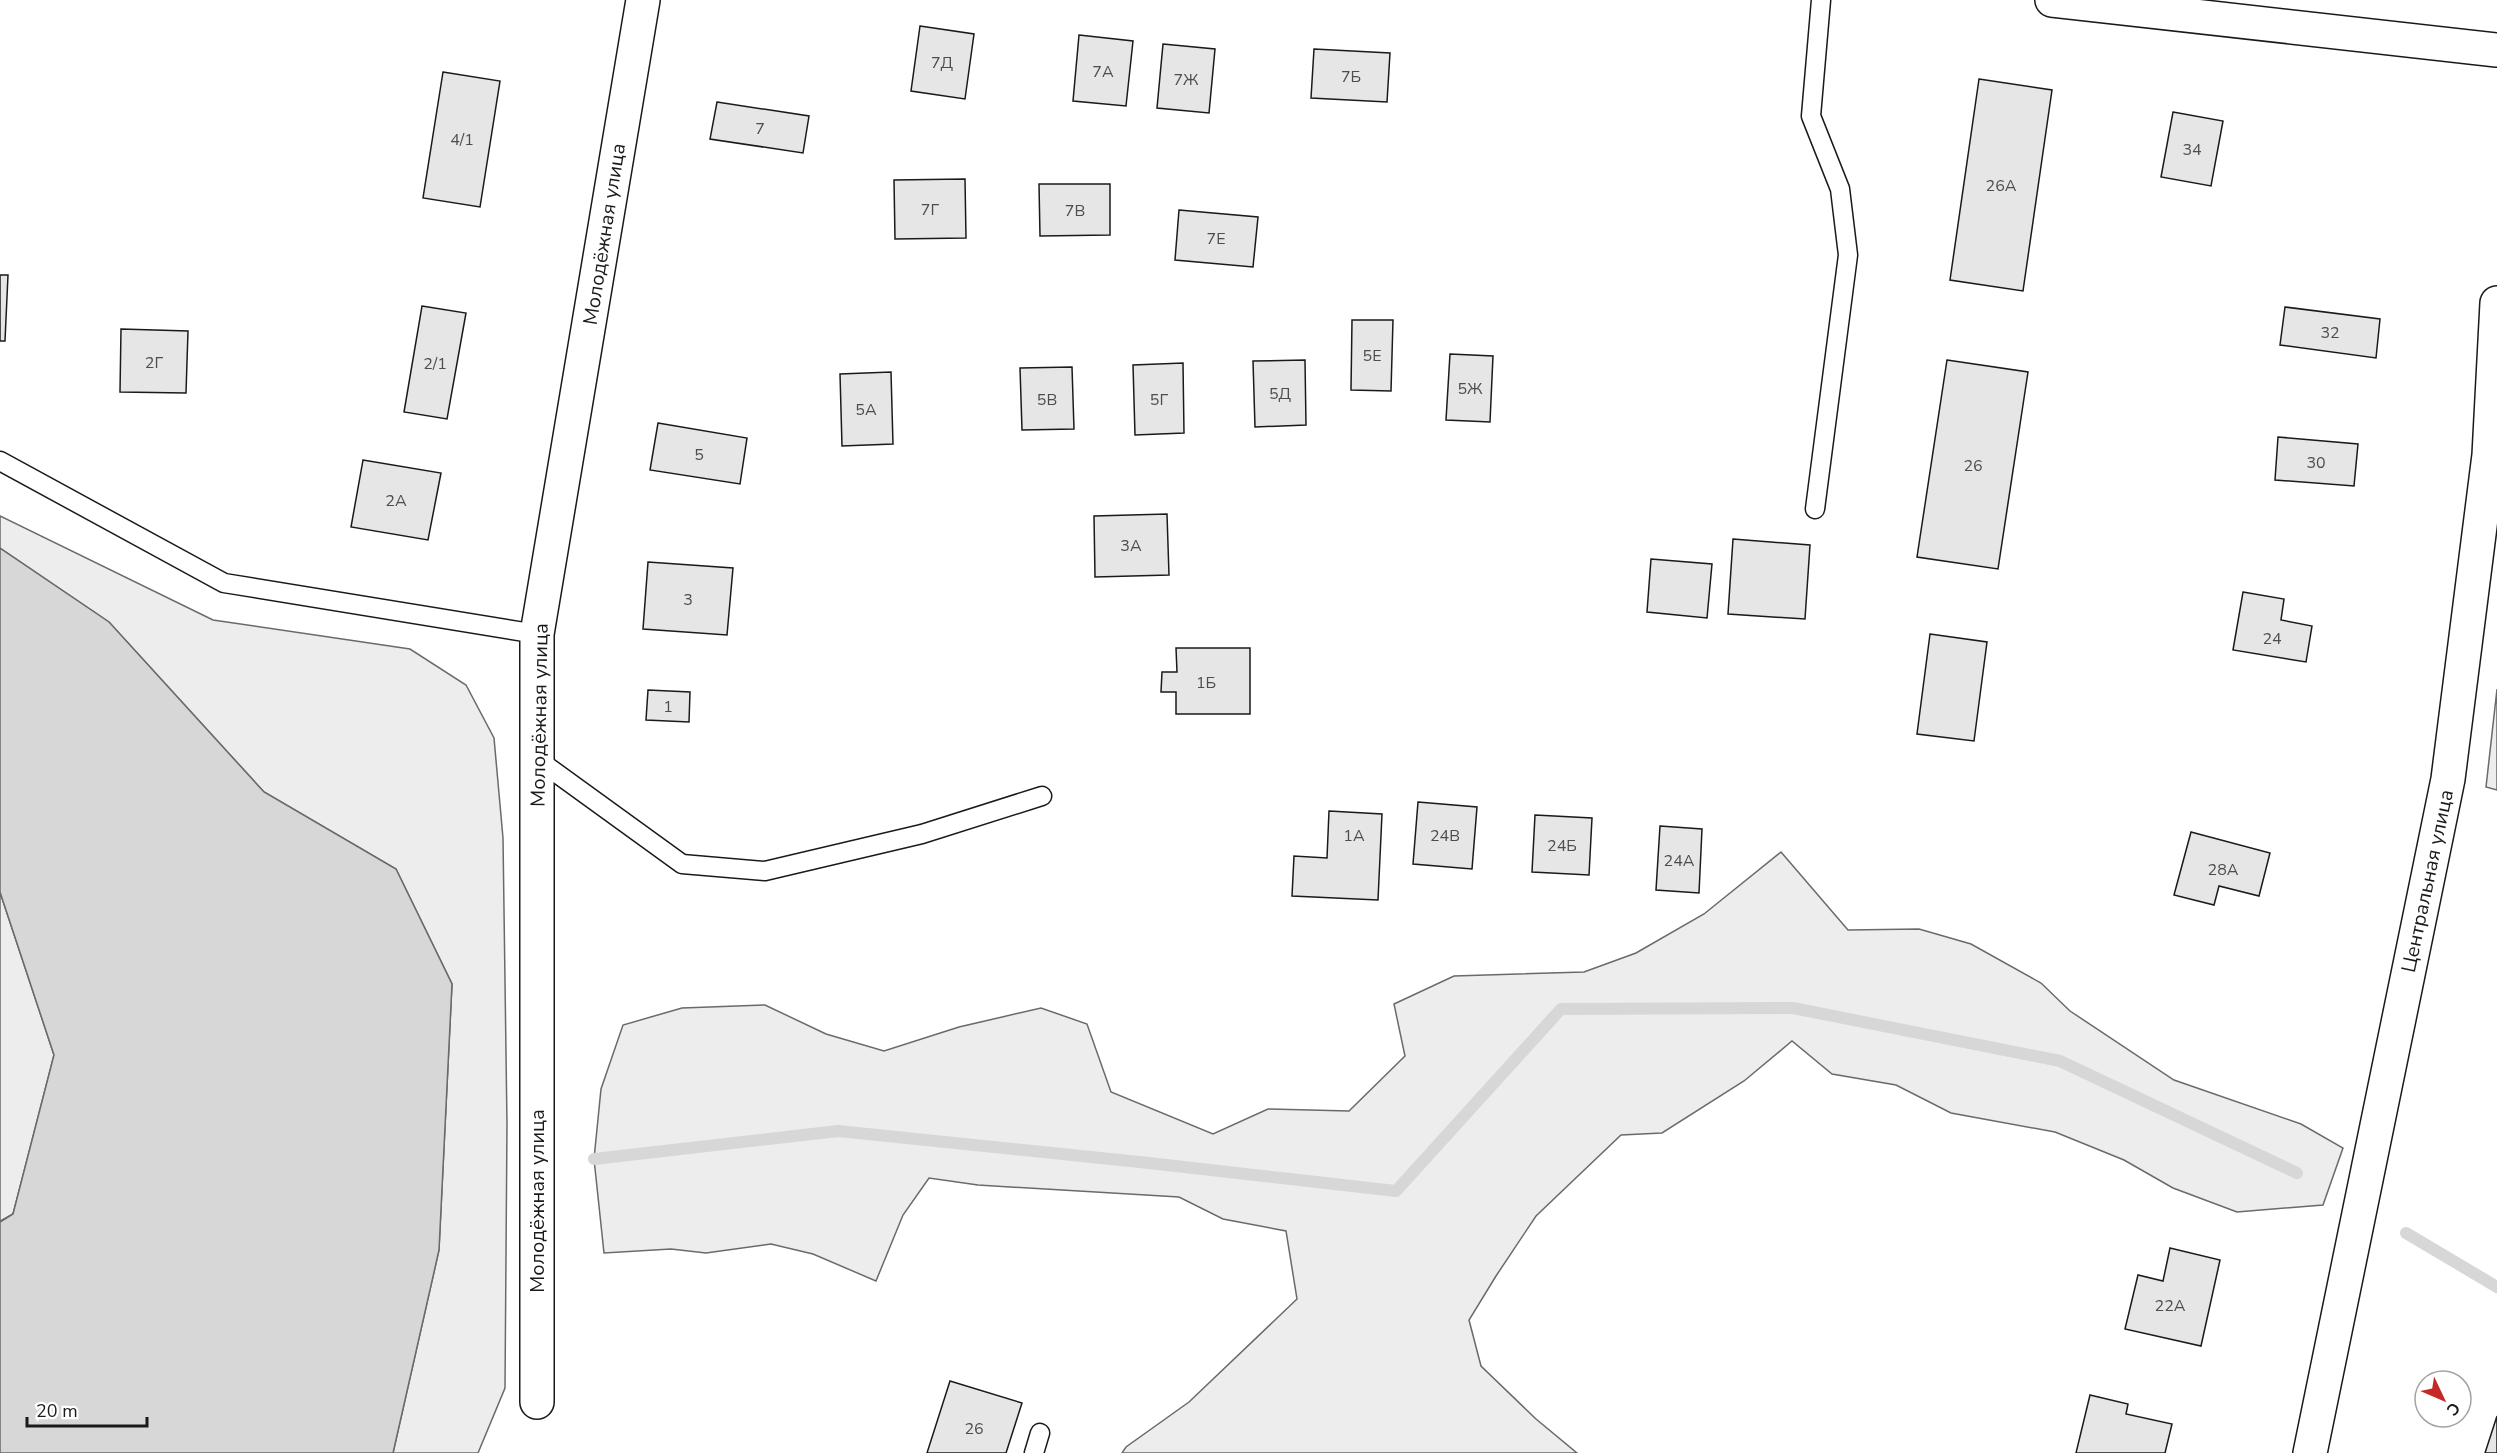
<svg xmlns="http://www.w3.org/2000/svg" width="2497" height="1453" font-family="'Nunito Sans',sans-serif">
<style>
.built{fill:#ededed;stroke:#6a6a6a;stroke-width:1.5}
.water{fill:#d7d7d7;stroke:#6a6a6a;stroke-width:1.5}
.lines{fill:none;stroke-linecap:round;stroke-linejoin:round}
.stream{stroke:#d7d7d7;stroke-width:12}
.building{fill:#e6e6e6;stroke:#1a1a1a;stroke-width:1.5}
.lane-casing{stroke:#1a1a1a;stroke-width:21}
.street-casing{stroke:#1a1a1a;stroke-width:36}
.secondary-casing{stroke:#1a1a1a;stroke-width:36}
.lane{stroke:#fff;stroke-width:18}
.street{stroke:#fff;stroke-width:33}
.secondary{stroke:#fff;stroke-width:33}
.labels{text-anchor:middle;stroke-width:4.5;stroke-linejoin:round;paint-order:stroke}
.number-label{font-size:16px;fill:#4d4d4d}
.street-label{font-size:20px;fill:#1a1a1a;stroke:#fff}
</style>
<rect width="100%" height="100%" fill="#fff"/>
<g class="built">
<path d="M0 516 213 620 410 649 466 685 494 738 503 838 507 1124 505 1388 478 1453H393L439 1250 452 984 396 869 264 792 109 622 0 548Z"/>
<path d="M2497 689V790L2486 787Z"/>
<path d="M1781 852 1848 930 1919 929 1971 944 2041 983 2070 1011 2174 1080 2301 1124 2343 1148 2323 1205 2237 1212 2173 1188 2124 1160 2055 1132 1951 1113 1896 1085 1832 1074 1792 1041 1744 1081 1662 1133 1621 1135 1536 1216 1496 1276 1469 1320 1481 1366 1536 1419 1577 1453H1122L1126 1447 1189 1402 1297 1299 1286 1231 1223 1219 1179 1197 978 1185 929 1178 903 1215 876 1281 813 1254 771 1244 706 1253 671 1249 604 1253 594 1159 601 1089 623 1025 682 1008 765 1005 826 1034 884 1051 959 1027 1041 1008 1087 1024 1111 1092 1213 1134 1268 1109 1349 1111 1405 1056 1394 1004 1454 976 1584 972 1636 953 1704 914Z"/>
<path d="M0 892 54 1055 13 1214 0 1221Z"/>
</g>
<path class="water" d="M0 548 109 622 264 792 396 869 452 984 439 1250 393 1453H0V1222L13 1214 54 1055 0 892Z"/>
<g class="lines">
<g class="stream">
<path d="M594 1159 838 1131 1149 1163 1396 1191 1561 1009 1793 1008 2060 1061 2297 1173"/>
<path d="M2406 1233 2497 1287"/>
</g>
</g>
<g class="building">
<path d="M920 26 974 34 965 99 911 91Z"/>
<path d="M1079 35 1133 41 1126 106 1073 101Z"/>
<path d="M1163 44 1215 49 1209 113 1157 108Z"/>
<path d="M1314 49 1390 53 1387 102 1311 98Z"/>
<path d="M443 72 500 81 480 207 423 198Z"/>
<path d="M1979 79 2052 90 2023 291 1950 280Z"/>
<path d="M717 102 809 116 803 153 710 139Z"/>
<path d="M2173 112 2223 121 2211 186 2161 177Z"/>
<path d="M965 179 966 238 895 239 894 180Z"/>
<path d="M1039 184H1110V235L1040 236Z"/>
<path d="M1179 210 1258 217 1253 267 1175 260Z"/>
<path d="M0 275H8L5 341H0Z"/>
<path d="M422 306 466 313 447 419 404 412Z"/>
<path d="M2285 307 2380 319 2376 358 2280 345Z"/>
<path d="M1352 320H1393L1391 391 1351 390Z"/>
<path d="M121 329 188 331 186 393 120 392Z"/>
<path d="M1450 354 1493 356 1490 422 1446 420Z"/>
<path d="M1305 360 1306 425 1255 427 1253 361Z"/>
<path d="M1947 360 2028 372 1998 569 1917 557Z"/>
<path d="M1183 363 1184 433 1135 435 1133 365Z"/>
<path d="M1072 367 1074 429 1022 430 1020 368Z"/>
<path d="M891 372 893 444 842 446 840 374Z"/>
<path d="M658 423 747 438 740 484 650 470Z"/>
<path d="M2278 437 2358 444 2354 486 2275 480Z"/>
<path d="M363 460 441 473 428 540 351 527Z"/>
<path d="M1167 514 1169 575 1095 577 1094 516Z"/>
<path d="M1733 539 1810 545 1805 619 1728 614Z"/>
<path d="M1651 559 1712 564 1707 618 1647 612Z"/>
<path d="M648 562 733 568 727 635 643 629Z"/>
<path d="M2243 592 2284 599 2281 620 2312 626 2306 662 2233 650Z"/>
<path d="M1930 634 1987 642 1974 741 1917 734Z"/>
<path d="M1176 648H1250V714H1176V692H1161L1162 672H1177Z"/>
<path d="M648 690 690 692 689 722 646 720Z"/>
<path d="M1418 802 1477 807 1472 869 1413 864Z"/>
<path d="M1329 811 1382 814 1378 900 1292 896 1294 856 1327 858Z"/>
<path d="M1535 815 1592 818 1589 875 1532 872Z"/>
<path d="M1660 826 1702 829 1699 893 1656 890Z"/>
<path d="M2191 832 2270 853 2259 896 2219 886 2214 905 2174 895Z"/>
<path d="M2170 1248 2220 1260 2201 1346 2125 1329 2138 1275 2163 1281Z"/>
<path d="M950 1381 1022 1403 1006 1453H927Z"/>
<path d="M2090 1395 2128 1404 2126 1414 2172 1424 2165 1453H2076Z"/>
<path d="M2497 1416V1453H2485Z"/>
</g>
<g class="lines">
<g class="lane-casing">
<g id="lane">
<path d="M0 461 224 583 537 634"/>
<path d="M1815 509 1848 255 1840 189 1811 116 1821 0"/>
<path d="M537 759 682 864 765 871 922 834 1042 796"/>
<path d="M1034 1453 1040 1433"/>
</g>
</g>
<g class="street-casing">
<g id="street">
<path d="M2052 0 2497 50"/>
<path d="M537 1402V634L643 0"/>
</g>
</g>
<g class="secondary-casing">
<path id="secondary" d="M2310 1453 2448 779 2489 455 2497 303"/>
</g>
<use href="#lane" class="lane"/>
<use href="#street" class="street"/>
<use href="#secondary" class="secondary"/>
</g>
<g class="labels">
<g class="number-label">
<text x="942" y="68">7Д</text>
<text x="1103" y="77">7А</text>
<text x="1351" y="82">7Б</text>
<text x="1186" y="85">7Ж</text>
<text x="760" y="134">7</text>
<text x="462" y="145">4/1</text>
<text x="2192" y="155">34</text>
<text x="2001" y="191">26А</text>
<text x="930" y="215">7Г</text>
<text x="1075" y="216">7В</text>
<text x="1216" y="244">7Е</text>
<text x="2330" y="338">32</text>
<text x="1372" y="361">5Е</text>
<text x="154" y="368">2Г</text>
<text x="435" y="369">2/1</text>
<text x="1470" y="394">5Ж</text>
<text x="1280" y="399">5Д</text>
<text x="1047" y="405">5В</text>
<text x="1159" y="405">5Г</text>
<text x="866" y="415">5А</text>
<text x="699" y="460">5</text>
<text x="2316" y="468">30</text>
<text x="1973" y="471">26</text>
<text x="396" y="506">2А</text>
<text x="1131" y="551">3А</text>
<text x="688" y="605">3</text>
<text x="2272" y="644">24</text>
<text x="1206" y="688">1Б</text>
<text x="668" y="712">1</text>
<text x="1354" y="841">1А</text>
<text x="1445" y="841">24В</text>
<text x="1562" y="851">24Б</text>
<text x="1679" y="866">24А</text>
<text x="2223" y="875">28А</text>
<text x="2170" y="1311">22А</text>
<text x="974" y="1434">26</text>
</g>
<g class="street-label">
<text transform="translate(604 234) rotate(-81)" y="7">Молодёжная улица</text>
<text transform="translate(539 715) rotate(-89)" y="7">Молодёжная улица</text>
<text transform="translate(2427 881) rotate(-78)" y="7">Центральная улица</text>
<text transform="translate(537 1201) rotate(-90)" y="7">Молодёжная улица</text>
</g>
</g>
<g transform="translate(2443 1399) rotate(134)"><circle r="28" fill="#ffffff" stroke="#a3a3a3" stroke-width="1.5"/>
<path d="M0-4.5L10 22L0 15L-10 22Z" fill="#c62828"/>
<text y="-9" font-size="16" font-weight="bold" text-anchor="middle" fill="#1a1a1a">С</text>
</g>
<path d="M27 1417v9h120v-9" fill="none" stroke="#1a1a1a" stroke-width="3"/>
<text x="36" y="1417" font-size="18" fill="#1a1a1a" stroke="#ffffff" stroke-width="4.5" paint-order="stroke">20 m</text>
</svg>
